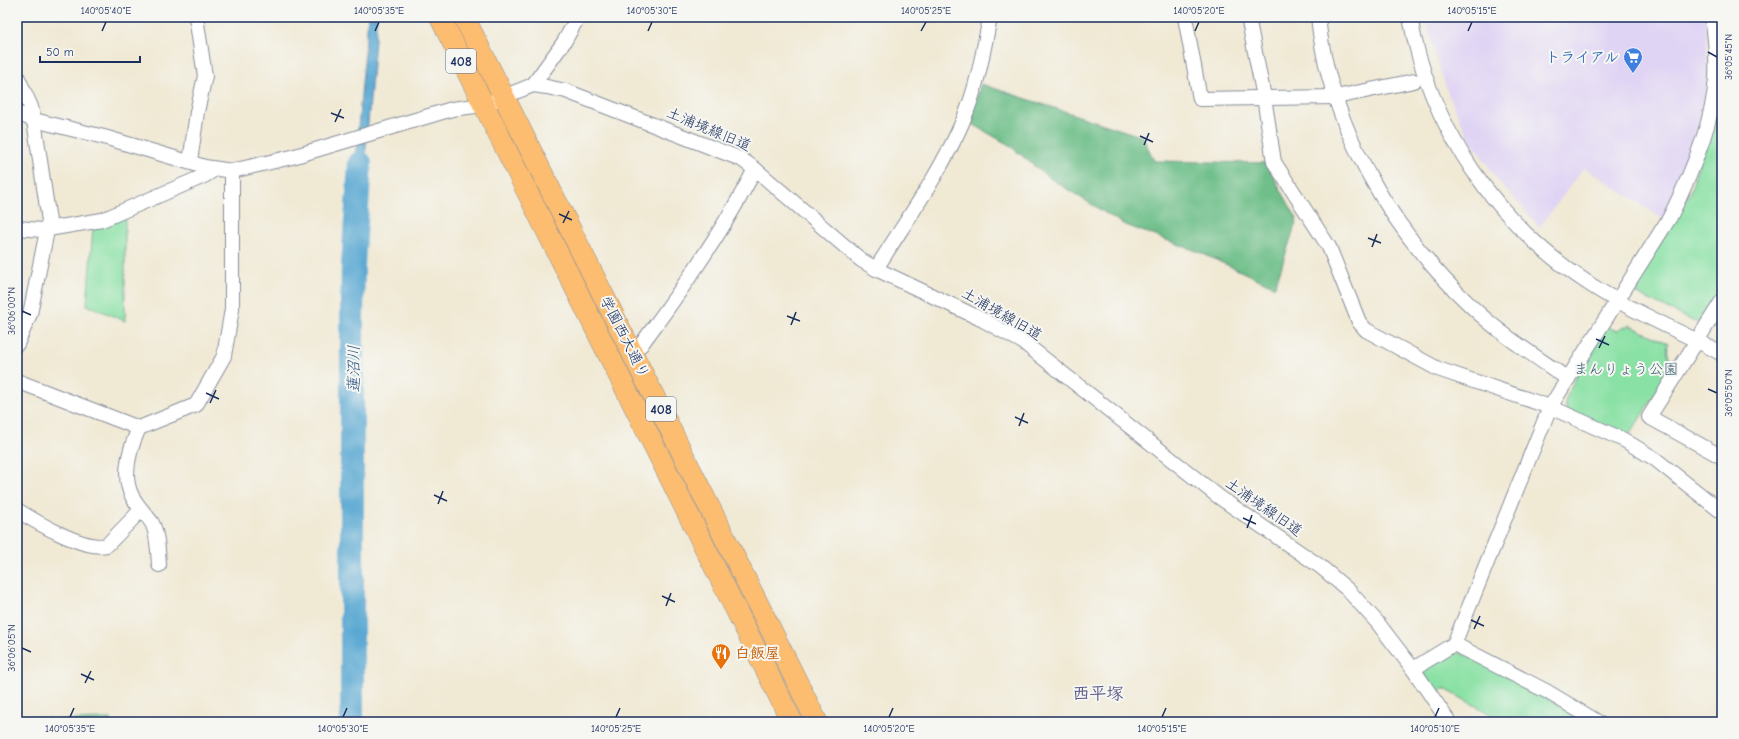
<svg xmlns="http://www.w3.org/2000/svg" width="1739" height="739" font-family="'Comic Neue','Klee One',sans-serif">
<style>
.built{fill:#e0d4f4}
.green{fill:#8ae1a5;stroke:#528882}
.forest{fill:#6fbf8a;stroke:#457774}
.water{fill:#58a7d2;stroke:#3a6b98}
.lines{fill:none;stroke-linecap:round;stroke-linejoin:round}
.river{stroke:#58a7d2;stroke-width:24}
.minor-casing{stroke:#868c99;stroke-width:16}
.highway-casing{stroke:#868c99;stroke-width:22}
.minor{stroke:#fff;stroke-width:14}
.highway{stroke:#fcbd6f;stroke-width:21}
.ticks{fill:none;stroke:#1b2f5e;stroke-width:1.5}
.labels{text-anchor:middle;stroke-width:4;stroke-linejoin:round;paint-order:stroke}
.shield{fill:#f6f6f2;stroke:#5d6b8a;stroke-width:1}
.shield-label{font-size:14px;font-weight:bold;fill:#1b2f5e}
.shop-label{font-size:15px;font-weight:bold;fill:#366cbe;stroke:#f6f6f2;text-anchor:end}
.street-label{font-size:15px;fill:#1b2f5e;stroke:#f6f6f2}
.park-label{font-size:15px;fill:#375c70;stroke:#f6f6f2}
.food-label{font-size:15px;font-weight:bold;fill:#c56008;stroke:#f6f6f2;text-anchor:start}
.water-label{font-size:16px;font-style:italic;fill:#305987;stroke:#f6f6f2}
.quarter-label{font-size:17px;font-weight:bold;fill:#5c5b89;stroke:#f6f6f2}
.neatline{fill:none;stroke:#1b2f5e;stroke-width:1.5}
.ticks-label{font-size:10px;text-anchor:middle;fill:#1b2f5e}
</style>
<rect width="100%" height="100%" fill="#f6f6f2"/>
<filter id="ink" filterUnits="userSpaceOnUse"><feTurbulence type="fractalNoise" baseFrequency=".025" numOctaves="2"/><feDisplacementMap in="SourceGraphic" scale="8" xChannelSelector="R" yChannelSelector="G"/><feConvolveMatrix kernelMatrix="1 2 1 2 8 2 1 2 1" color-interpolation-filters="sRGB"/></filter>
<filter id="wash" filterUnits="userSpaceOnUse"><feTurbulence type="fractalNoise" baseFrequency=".012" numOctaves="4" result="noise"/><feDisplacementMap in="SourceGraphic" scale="16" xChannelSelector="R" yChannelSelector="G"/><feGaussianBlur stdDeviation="0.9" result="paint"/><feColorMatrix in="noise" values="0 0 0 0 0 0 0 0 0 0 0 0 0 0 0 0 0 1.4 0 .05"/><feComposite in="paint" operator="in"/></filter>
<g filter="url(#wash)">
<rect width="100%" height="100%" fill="#f0e9d4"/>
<path class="built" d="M1425 17H1706L1708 81 1701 115 1680 186 1664 220 1584 167 1540 227 1499 182 1468 136 1449 96 1436 58Z"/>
<g class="green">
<path d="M1719 17H1722V286L1702 321 1695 322 1633 292V286L1690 193 1721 88Z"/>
<path d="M125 217V321L87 305 93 227Z"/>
<path d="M1629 325 1668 343C1667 352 1667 358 1676 362L1628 437 1566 410 1565 401 1573 383 1606 326 1617 331Z"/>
<path d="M1456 651 1477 660 1590 722H1505L1443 688 1438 695 1422 672C1426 663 1446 652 1456 651Z"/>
<path d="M17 715 65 720 110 719V722H17Z"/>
</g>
<path class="forest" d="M981 84 1143 137 1154 161 1266 163 1297 219 1275 287 1199 252 1123 224 1048 177 1009 145 969 122Z"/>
<path class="water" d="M368 17H377L362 195 352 194Z"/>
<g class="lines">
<path class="river" d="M352 722V317L353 265 360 163"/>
</g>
</g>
<g filter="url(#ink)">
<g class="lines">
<g class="minor-casing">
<g id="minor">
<path d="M1185 17 1200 99 1336 97 1414 81"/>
<path d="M1248 17 1264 97 1274 162 1329 247 1359 322 1366 330 1438 369 1550 407 1624 440 1655 459 1722 512"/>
<path d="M1318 17C1329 126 1392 232 1471 306 1500 334 1535 356 1568 379"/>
<path d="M1410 17C1429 127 1497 225 1591 285 1632 312 1679 330 1722 354"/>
<path d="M17 76 31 107 34 120 49 221 30 314 17 344"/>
<path d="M533 85 564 42 578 17"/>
<path d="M17 113 34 120 104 137 205 167 232 171 292 157 452 109 483 105 533 85 547 87 566 91 741 159 755 169 861 260 876 269 983 320 1023 342 1219 497 1321 567 1348 590 1377 622 1413 669 1449 722"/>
<path d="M190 162 197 112 205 76 196 17"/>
<path d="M17 228 42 230 102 220 204 176 215 169"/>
<path d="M876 269C905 222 940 174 962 123 977 89 983 53 990 17"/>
<path d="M1722 301 1649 417 1722 457"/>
<path d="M632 350 641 345 646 338C686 284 725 228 755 169"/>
<path d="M17 381 139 428 196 405 224 356 232 309V171"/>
<path d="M139 428C130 448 121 475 132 496 137 506 146 514 152 523 158 535 158 552 159 565"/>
<path d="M17 510C36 522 85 551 107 545L141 510"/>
<path d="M1454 644 1546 691 1598 722"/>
<path d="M1413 669 1454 644 1550 407 1670 217C1690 177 1713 123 1716 78 1717 58 1715 36 1712 17"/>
</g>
</g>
<g class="highway-casing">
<g id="highway">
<path d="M440 17 792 722"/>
<path d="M464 17 817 722"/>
</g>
</g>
<use href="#minor" class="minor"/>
<use href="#highway" class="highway"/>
</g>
</g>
<path class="ticks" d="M102 31 106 22M375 31 379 22M648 31 652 22M921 31 926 22M1195 31 1199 22M1468 31 1472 22M1708 52 1717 57M331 113 344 118M335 122 341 109M1140 136 1153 142M1144 145 1149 133M559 214 572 220M563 223 569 211M1368 238 1381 243M1372 247 1377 234M22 311 31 315M787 316 800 321M791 325 796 312M1596 339 1609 345M1599 348 1605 336M1708 389 1717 393M206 393 219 399M210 403 216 390M1015 417 1028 423M1019 426 1024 413M434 495 447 501M438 504 443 491M1243 518 1256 524M1247 528 1252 515M662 596 675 602M666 606 671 593M1471 620 1484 626M1474 629 1480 616M22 648 31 652M81 674 94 680M85 683 91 671M70 717 74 708M343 717 347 708M616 717 620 708M889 717 893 708M1162 717 1166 708M1435 717 1439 708"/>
<defs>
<g id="supermarket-pin" transform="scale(1)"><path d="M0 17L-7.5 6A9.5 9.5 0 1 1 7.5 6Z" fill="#3f7fe0" stroke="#f6f6f2"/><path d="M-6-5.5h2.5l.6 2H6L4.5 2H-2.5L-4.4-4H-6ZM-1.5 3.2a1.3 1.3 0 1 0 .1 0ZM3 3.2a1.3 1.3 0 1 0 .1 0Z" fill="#fff"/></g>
<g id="restaurant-pin" transform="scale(1)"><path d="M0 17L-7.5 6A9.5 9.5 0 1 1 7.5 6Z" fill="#e8710a" stroke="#f6f6f2"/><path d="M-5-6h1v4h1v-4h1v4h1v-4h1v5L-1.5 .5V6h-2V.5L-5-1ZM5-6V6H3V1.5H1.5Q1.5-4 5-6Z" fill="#fff"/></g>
</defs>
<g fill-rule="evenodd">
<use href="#supermarket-pin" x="1633" y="57"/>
<use href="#restaurant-pin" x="721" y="653"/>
</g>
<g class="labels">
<g class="shield">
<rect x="446" y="49" width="30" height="24" rx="3"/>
<rect x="646" y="397" width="30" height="24" rx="3"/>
</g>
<g class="shield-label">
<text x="461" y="66">408</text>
<text x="661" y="414">408</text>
</g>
<g class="shop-label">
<text x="1619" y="62">トライアル</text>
</g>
<g class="street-label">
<text transform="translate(709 129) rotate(23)" y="5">土浦境線旧道</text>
<text transform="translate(1002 314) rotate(30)" y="5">土浦境線旧道</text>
<text transform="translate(625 337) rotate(63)" y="5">学園西大通り</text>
<text transform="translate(1264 507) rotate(35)" y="5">土浦境線旧道</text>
</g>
<g class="park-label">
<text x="1626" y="374">まんりょう公園</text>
</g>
<g class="food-label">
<text x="735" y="658">白飯屋</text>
</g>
<g class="water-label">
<text transform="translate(353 369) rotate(-90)" y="6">蓮沼川</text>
</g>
<g class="quarter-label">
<text x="1098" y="699">西平塚</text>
</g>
</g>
<rect width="1739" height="739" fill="none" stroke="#f6f6f2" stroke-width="44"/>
<path d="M40 56v6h100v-6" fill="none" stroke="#1b2f5e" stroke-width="2"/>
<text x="46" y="56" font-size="12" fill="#1b2f5e" stroke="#f6f6f2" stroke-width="3" paint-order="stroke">50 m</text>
<rect x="22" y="22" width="1695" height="695" class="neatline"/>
<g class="ticks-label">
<text x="106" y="14">140°05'40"E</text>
<text x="379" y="14">140°05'35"E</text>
<text x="652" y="14">140°05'30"E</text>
<text x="926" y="14">140°05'25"E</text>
<text x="1199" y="14">140°05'20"E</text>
<text x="1472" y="14">140°05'15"E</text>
<text transform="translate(1728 57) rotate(-90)" y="4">36°05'45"N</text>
<text transform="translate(11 311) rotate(-90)" y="4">36°06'00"N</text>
<text transform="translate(1728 393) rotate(-90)" y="4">36°05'50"N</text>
<text transform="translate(11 648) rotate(-90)" y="4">36°06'05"N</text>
<text x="70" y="732">140°05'35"E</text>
<text x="343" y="732">140°05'30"E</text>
<text x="616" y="732">140°05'25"E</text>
<text x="889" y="732">140°05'20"E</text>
<text x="1162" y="732">140°05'15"E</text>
<text x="1435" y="732">140°05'10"E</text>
</g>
</svg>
